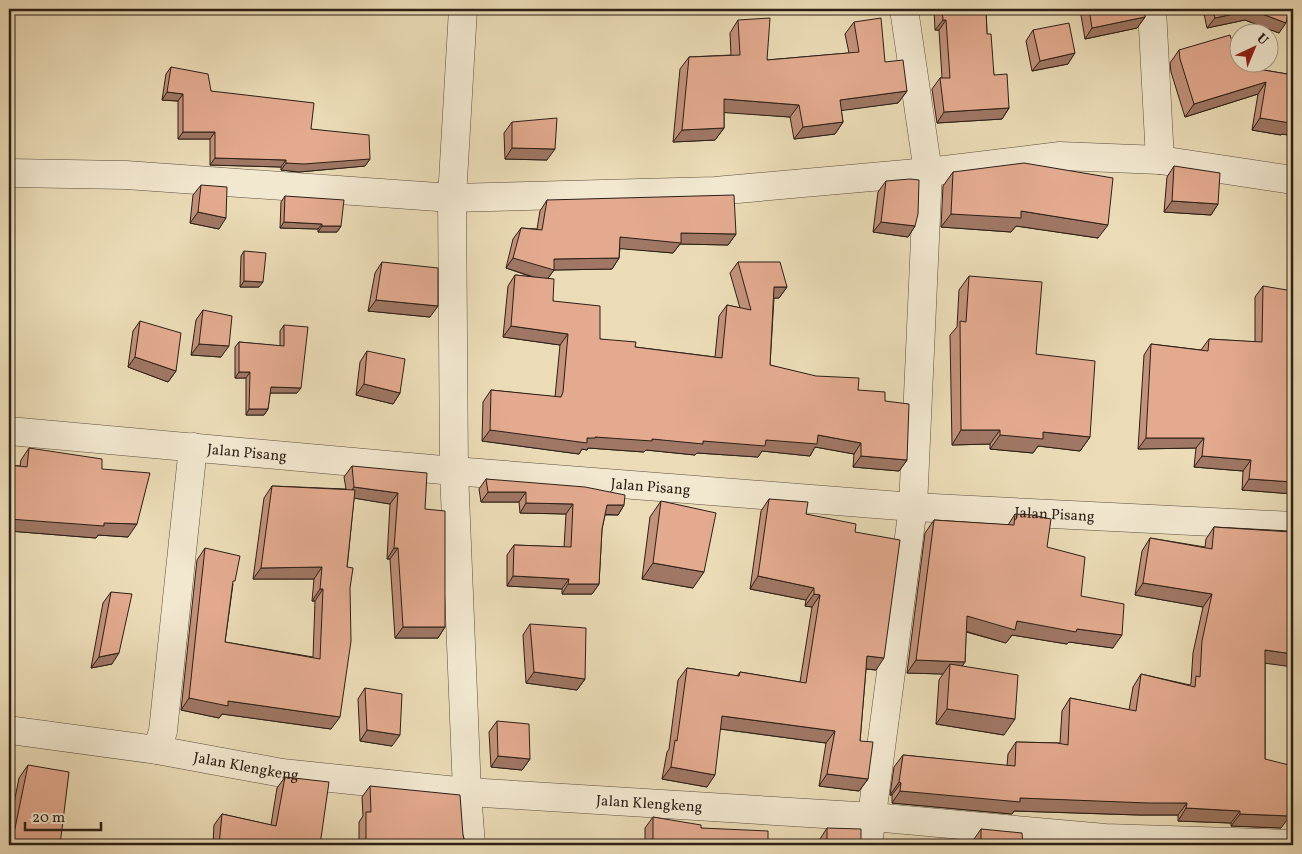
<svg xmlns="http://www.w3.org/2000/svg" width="1302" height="854" font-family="Vollkorn,serif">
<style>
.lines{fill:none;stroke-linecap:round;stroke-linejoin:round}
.street-casing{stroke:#5c4e3e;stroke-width:29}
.street{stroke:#f2e8d0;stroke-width:28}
.wall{fill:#c3927b;stroke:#2c1f16}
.shaded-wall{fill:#9f7764;stroke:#2c1f16}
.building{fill:#e3aa8f;stroke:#2c1f16}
.labels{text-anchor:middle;stroke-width:4;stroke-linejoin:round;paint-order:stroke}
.street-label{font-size:15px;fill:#2c1f16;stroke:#f2e8d0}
</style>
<rect width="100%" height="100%" fill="#ebdcb7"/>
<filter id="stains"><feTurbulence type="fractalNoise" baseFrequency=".004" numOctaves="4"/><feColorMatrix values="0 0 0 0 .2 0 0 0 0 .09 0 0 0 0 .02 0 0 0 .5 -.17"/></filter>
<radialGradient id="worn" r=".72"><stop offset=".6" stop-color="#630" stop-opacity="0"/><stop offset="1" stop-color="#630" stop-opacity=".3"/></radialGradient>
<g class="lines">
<g class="street-casing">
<g id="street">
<path d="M463 9 452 198 454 471 467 792 471 845"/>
<path d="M1152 9 1160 160"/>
<path d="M9 173 126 175 452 198 715 191 928 172 1060 156 1160 160 1293 180"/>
<path id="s1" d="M9 431 454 471 913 507 1293 526"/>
<path id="s2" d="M9 730 157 750 282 773 467 792 873 817 1105 838 1293 844"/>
<path d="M157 750 163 731 193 447"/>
<path d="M868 845 913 507 928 172 904 9"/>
</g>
</g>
<use href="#street" class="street"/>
</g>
<g class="wall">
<path d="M934 9H986L987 34 994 75 1009 108 1002 119 937 123 932 89 940 78H942L939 30H935Z"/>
<path d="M1080 9H1145V17L1137 28 1085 39Z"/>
<path d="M1203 9H1289L1279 33 1245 20 1207 28Z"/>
<path d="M738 20 767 60 849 53 845 34 854 22 907 91 898 103 841 110 843 122 835 134 794 139 790 117 724 112V128L715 140 673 142 680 69 689 57 731 55 730 33Z"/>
<path d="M1033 30 1068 64 1032 71 1026 41Z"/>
<path d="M1179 50 1240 66 1293 75V136L1282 134 1281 135 1252 130 1258 94 1185 117 1171 72 1170 63Z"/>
<path d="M171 67 211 91 311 129 370 159 365 166 299 172 281 170V167L210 165V139H178V101L162 100 166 74Z"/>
<path d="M512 122 547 160 505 159 504 133Z"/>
<path d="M1174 166 1218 204 1211 215 1164 212 1167 177Z"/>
<path d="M953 172 1098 238 1016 226 1011 232 941 227 943 186Z"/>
<path d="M886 181 915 226 908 237 873 232 878 192Z"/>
<path d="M201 185 219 229 190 223 193 195Z"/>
<path d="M285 196 341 226 337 232H318V229L280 228 281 202Z"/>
<path d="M547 200 736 234 728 245 680 244 673 253 620 248 619 258 612 269 554 270 548 278 553 301 600 339 635 347 715 357 719 316 727 305 740 308 730 273 738 262 787 287 779 298H774L770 365 858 390 885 401 907 460 899 471 853 467 854 454 815 447 810 456 762 451 758 457 697 453 695 455 646 450 644 452 588 448 587 450 582 449 579 454 482 441 483 402 491 390 555 397 560 345 503 337 508 286 515 275 532 277 506 268 513 239 521 228 537 229 540 211Z"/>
<path d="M244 251 259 287H240L241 256Z"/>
<path d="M382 262 430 317 368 311 375 273Z"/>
<path d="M969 276 1036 354 1090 437 1080 451 1038 446 1033 453 990 449V444L952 445 950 335 957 327 959 290Z"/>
<path d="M1263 286 1293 494 1242 490 1243 471 1194 467 1196 448 1138 449 1144 355 1151 344 1201 350 1209 339 1255 342V297Z"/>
<path d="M203 310 221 357 191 355 196 320Z"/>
<path d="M140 321 176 371 168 382 128 367 133 331Z"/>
<path d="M284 325 297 393H270L268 409 264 415H246V378H235V347L239 342 280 346V331Z"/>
<path d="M367 351 400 393 393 404 356 395 360 362Z"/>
<path d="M29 448 102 469 128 537 98 535 96 538 9 531V465L20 466 21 460Z"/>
<path d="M352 466 425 509 445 627 438 638H395L390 559H387L390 504 354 498 331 729 222 714 219 718 181 710 197 560 205 548 233 584 225 642 313 657 315 601H312L314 579H253L264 498 272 486 346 489 344 477Z"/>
<path d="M486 479 624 505 618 515H605L602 529 599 584 592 594H562V589L507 586V555L514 545 564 547 566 514 520 513 519 502H481L479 489Z"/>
<path d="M769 499 806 514 855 532 876 670 866 669 860 741 868 779 859 791 819 786 826 743 720 729 707 787 662 779 667 752 669 749 678 680 687 668 737 676 740 672 800 682 812 607 805 606 806 600 750 589 761 511Z"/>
<path d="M661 501 693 588 642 579 650 517Z"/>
<path d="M1015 514 1047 547 1081 596 1113 648 1069 642 1067 644 1012 635 1006 643 966 632 965 662 962 666 1004 735 936 724 939 680 943 674 907 673 925 533 934 520 1008 525Z"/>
<path d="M1214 527 1289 531 1291 529 1265 663V759L1281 828 1231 826V823L1178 821V815H1139L1014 811 1012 814 892 803V795H890L894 767 903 755 1007 766 1008 754 1016 742 1060 743 1062 711 1070 698 1129 710 1133 687 1141 674 1190 685 1191 683 1193 653 1203 607 1135 595 1142 551 1150 538 1205 547 1206 539Z"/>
<path d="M111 592 112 664 91 668 103 603Z"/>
<path d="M530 624 585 679 577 690 526 683 523 635Z"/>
<path d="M365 688 392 746 360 741 358 699Z"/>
<path d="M497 721 530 759 522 770 491 767 489 732Z"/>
<path d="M28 765 60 845H9V828L19 778Z"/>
<path d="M285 777 320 845H213L214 825 222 814 271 825 277 788Z"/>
<path d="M370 786 463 835 465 843 468 845H359V822L363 816 362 797Z"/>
<path d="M653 817 701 828 768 845 645 844V828Z"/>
<path d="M827 828 861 840 865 845H820V839Z"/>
<path d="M981 829 1023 845H972V842Z"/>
</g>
<g class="shaded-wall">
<path d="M1252 10 1286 23 1279 33 1245 20 1207 28 1215 18Z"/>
<path d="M1145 17 1137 28 1085 39 1092 28Z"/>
<path d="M943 20H946L939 30H935Z"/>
<path d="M1075 53 1068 64 1032 71 1040 61Z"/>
<path d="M1266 82 1258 94 1185 117 1194 104Z"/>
<path d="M907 91 898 103 831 112 840 100Z"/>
<path d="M167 92 183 94 178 101 162 100Z"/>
<path d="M724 99 799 105 790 117 715 112Z"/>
<path d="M1009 108 1002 119 937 123 944 112Z"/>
<path d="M1260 118 1293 122V136L1282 134 1281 135 1252 130Z"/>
<path d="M843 122 835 134 794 139 803 127Z"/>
<path d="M724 128 715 140 673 142 682 130Z"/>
<path d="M183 132H215L210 139H178Z"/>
<path d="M512 148 555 149 547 160 505 159Z"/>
<path d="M215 158 286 160 281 167 210 165Z"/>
<path d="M370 159 365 166 299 172 281 170 286 163Z"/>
<path d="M1172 201 1218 204 1211 215 1164 212Z"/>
<path d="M1021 211 1108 225 1098 238 1016 226 1011 232 941 227 951 214Z"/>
<path d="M198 212 226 218 219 229 190 223Z"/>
<path d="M284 222 322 224 318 229 280 228Z"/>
<path d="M881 222 915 226 908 237 873 232Z"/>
<path d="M322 226H341L337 232H318Z"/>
<path d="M681 233 736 234 728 245 680 244 673 253 612 248 620 237Z"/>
<path d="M513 258 554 259 619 258 612 269 554 270 546 281 506 268Z"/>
<path d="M244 281 263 282 259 287H240Z"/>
<path d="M774 287H787L779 298H766Z"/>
<path d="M376 300 438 306 430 317 368 311Z"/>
<path d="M511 326 568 334 560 345 503 337Z"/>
<path d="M199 344 229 346 221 357 191 355Z"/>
<path d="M135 357 176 371 168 382 128 367Z"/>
<path d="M239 372H250L246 378H235Z"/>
<path d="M364 384 400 393 393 404 356 395Z"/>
<path d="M271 387 301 388 297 393H267Z"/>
<path d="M249 409H268L264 415H246Z"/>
<path d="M490 430 587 438 595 437 703 441 766 440 818 435 861 443 854 454 815 447 810 456 762 451 758 457 697 453 695 455 646 450 644 452 588 448 587 450 582 449 579 454 482 441Z"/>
<path d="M961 430H1000L990 444 952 445Z"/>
<path d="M1043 432 1090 437 1080 451 1038 446 1033 453 990 449 1000 435Z"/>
<path d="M1146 438H1204L1196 448 1138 449Z"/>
<path d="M861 456 907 460 899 471 853 467Z"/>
<path d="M1202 456 1251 460 1243 471 1194 467Z"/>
<path d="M1249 479 1293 482V494L1242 490Z"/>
<path d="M354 487 398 493 390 504 347 497Z"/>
<path d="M488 492H526L519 502H481Z"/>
<path d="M526 503 573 504 566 514 520 513Z"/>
<path d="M607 505H624L618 515 601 514Z"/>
<path d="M9 519 137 524 128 537 98 535 96 538 9 531Z"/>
<path d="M394 548H398L390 559H387Z"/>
<path d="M653 563 704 572 693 588 642 579Z"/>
<path d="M322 567 314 579H253L261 568Z"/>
<path d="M513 576 569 579 562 589 507 586Z"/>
<path d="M758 576 814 588 806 600 750 589Z"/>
<path d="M1143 583 1212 594 1203 607 1135 595Z"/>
<path d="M568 584H599L592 594H562Z"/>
<path d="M320 589H323L315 601H312Z"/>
<path d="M814 594 820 595 812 607 805 606Z"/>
<path d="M967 616 1017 621 1122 635 1113 648 1069 642 1067 644 1012 635 1006 643 958 629Z"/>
<path d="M403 627H445L438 638H395Z"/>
<path d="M1265 650 1293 654V667L1256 662Z"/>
<path d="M119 653 112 664 91 668 99 657Z"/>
<path d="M867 656 884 658 876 670 859 668Z"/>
<path d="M916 660 965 662 956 675 950 664 943 674 907 673Z"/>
<path d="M534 672 585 679 577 690 526 683Z"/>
<path d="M189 698 228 701 340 717 331 729 222 714 219 718 181 710Z"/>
<path d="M947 709 1015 719 1004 735 936 724Z"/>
<path d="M722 716 835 731 826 743 713 728Z"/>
<path d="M367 730 400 735 392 746 360 741Z"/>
<path d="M498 756 530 759 522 770 491 767Z"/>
<path d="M671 767 715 775 707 787 662 779Z"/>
<path d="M827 774 868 779 859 791 819 786Z"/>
<path d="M899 782 901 783 892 795H890Z"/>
<path d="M900 791 1020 798 1187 803 1178 815H1139L1014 811 1012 814 892 803Z"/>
<path d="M1186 808 1240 811 1231 823 1178 821Z"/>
<path d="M1240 814 1290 816 1281 828 1231 826Z"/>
</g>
<g class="building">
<path d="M942 9H986L987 34H991L994 75 1007 74 1009 108 944 112 940 78H950L946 20H943Z"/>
<path d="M1089 9H1145V17L1092 28Z"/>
<path d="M1213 9H1289L1286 23 1252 10 1215 18Z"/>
<path d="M770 18 767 60 859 52 854 22 881 18 885 62 903 60 907 91 840 100 843 122 803 127 799 105 724 99V128L682 130 689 57 740 55 738 20Z"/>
<path d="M1069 23 1075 53 1040 61 1033 30Z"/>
<path d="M1230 35 1240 66 1293 75V122L1290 121V123L1260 118 1266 82 1194 104 1180 59 1179 50Z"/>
<path d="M171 67 208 74 211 91 314 103 311 129 369 135 370 159 304 164 286 163V160L215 158V132H183V94L167 92Z"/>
<path d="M557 118 555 149 512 148V122Z"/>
<path d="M1024 163 1113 178 1108 225 1021 211V218L951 214 953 172Z"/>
<path d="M1174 166 1220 173 1218 204 1172 201Z"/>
<path d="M910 179 919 180 918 214 915 226 881 222 886 181Z"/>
<path d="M201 185 227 187 226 218 198 212Z"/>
<path d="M734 195 736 234 681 233V243L620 237 619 258 554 259V270L513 258 521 228 542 230 547 200Z"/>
<path d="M285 196 344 200 341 226H322V224L284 222Z"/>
<path d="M244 251 266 253 263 282 244 281Z"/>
<path d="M382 262 438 268V306L376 300Z"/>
<path d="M738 262H780L787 287H774L770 365 816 376 859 378 858 390 885 392V401L909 404 907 460 861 456V443L818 435 817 444 766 440 765 446 703 441V444L652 439V441L595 437V438H587V443L490 430 491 390 561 397 563 392 568 334 511 326 515 275 554 279 553 301 600 306V339L636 342 635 347 722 358 727 305 751 310Z"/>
<path d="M969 276 1042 282 1036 354 1095 361 1090 437 1043 432V439L1000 435V430H961L960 321 966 322Z"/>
<path d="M1263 286 1293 291V482L1249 479 1251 460 1202 456 1204 438H1146L1151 344 1208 351 1209 339 1262 342Z"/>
<path d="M203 310 232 316 229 346 199 344Z"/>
<path d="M140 321 181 333 176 371 135 357Z"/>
<path d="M284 325 308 327 301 388 271 387 268 409H249L250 372H239V342L284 346Z"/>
<path d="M367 351 405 359 400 393 364 384Z"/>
<path d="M29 448 102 459V469L150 473 137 524 104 523V526L9 519V465L27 467Z"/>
<path d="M352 466 427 473 425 509 445 511V627H403L398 548H394L398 493 354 487Z"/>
<path d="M486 479 585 487 625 495 624 505H607L602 529 599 584H568L569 579 513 576 514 545 571 547 573 504 526 503V492H488Z"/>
<path d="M272 486 355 490 347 567 353 568 350 588 351 641 340 717 228 701V706L189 698 205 548 240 556 235 581H233L225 642 320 659 323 589H320L322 567 261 568Z"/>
<path d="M769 499 808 502 806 514 856 524 855 532 900 540 884 658 867 656 860 741 873 742 868 779 827 774 835 731 722 716 715 775 671 767 675 740 677 741 687 668 739 676 740 672 806 683 820 595 814 594V588L758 576Z"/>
<path d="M661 501 716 513 704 572 653 563Z"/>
<path d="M1015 514 1032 515 1051 519 1047 547 1085 557 1081 596 1124 604 1122 635 1077 629 1076 632 1017 621 1015 630 967 616 965 662 916 660 934 520 1014 525Z"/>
<path d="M1214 527 1291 532V529H1293V654L1265 650V759L1293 766 1290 816 1240 814V811L1186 808 1187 803H1148L1020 798V802L900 791 901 783 899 782 903 755 1015 766 1016 742 1057 743 1068 745 1070 698 1136 711 1141 674 1195 687 1196 676 1200 677 1202 641 1212 594 1143 583 1150 538 1212 549Z"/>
<path d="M111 592 132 594 119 653 99 657Z"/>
<path d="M530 624 586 628 585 679 534 672Z"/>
<path d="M950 664 1018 675 1015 719 947 709Z"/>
<path d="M365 688 402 694 400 735 367 730Z"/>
<path d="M497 721 529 724 530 759 498 756Z"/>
<path d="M28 765 69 772 60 845H9V838H13Z"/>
<path d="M285 777 329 782 320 845H219L222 814 276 826Z"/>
<path d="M370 786 460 795 463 835 465 843 468 845H366V812H371Z"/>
<path d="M653 817 701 825V828L768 831V845H489L492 842 653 844Z"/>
<path d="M827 828 861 829V840L865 845H827Z"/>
<path d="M981 829 1022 833 1023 845H981Z"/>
</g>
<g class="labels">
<g class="street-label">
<text dy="5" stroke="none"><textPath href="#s1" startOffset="239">Jalan Pisang</textPath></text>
<text dy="5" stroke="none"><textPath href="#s1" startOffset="644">Jalan Pisang</textPath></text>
<text dy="5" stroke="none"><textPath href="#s1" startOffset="1049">Jalan Pisang</textPath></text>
<text dy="5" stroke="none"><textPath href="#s2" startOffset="240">Jalan Klengkeng</textPath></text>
<text dy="5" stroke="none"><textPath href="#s2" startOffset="645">Jalan Klengkeng</textPath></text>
</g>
</g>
<rect width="1302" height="854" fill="none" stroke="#ebdcb7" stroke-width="30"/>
<rect x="10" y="10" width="1282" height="834" fill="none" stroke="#2c1f16" stroke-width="2.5"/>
<rect x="15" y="15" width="1272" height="824" fill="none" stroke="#2c1f16"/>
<g transform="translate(1254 48) rotate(44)"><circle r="24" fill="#f2e8d0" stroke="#a39886"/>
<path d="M0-4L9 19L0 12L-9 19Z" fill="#8f2418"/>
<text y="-8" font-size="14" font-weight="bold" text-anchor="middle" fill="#2c1f16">U</text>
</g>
<path d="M25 822v8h76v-8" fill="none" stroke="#2c1f16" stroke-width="2.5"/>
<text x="32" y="822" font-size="15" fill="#2c1f16" stroke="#f2e8d0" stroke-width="4" paint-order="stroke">20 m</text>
<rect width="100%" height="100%" filter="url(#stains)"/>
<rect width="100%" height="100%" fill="url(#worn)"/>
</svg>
